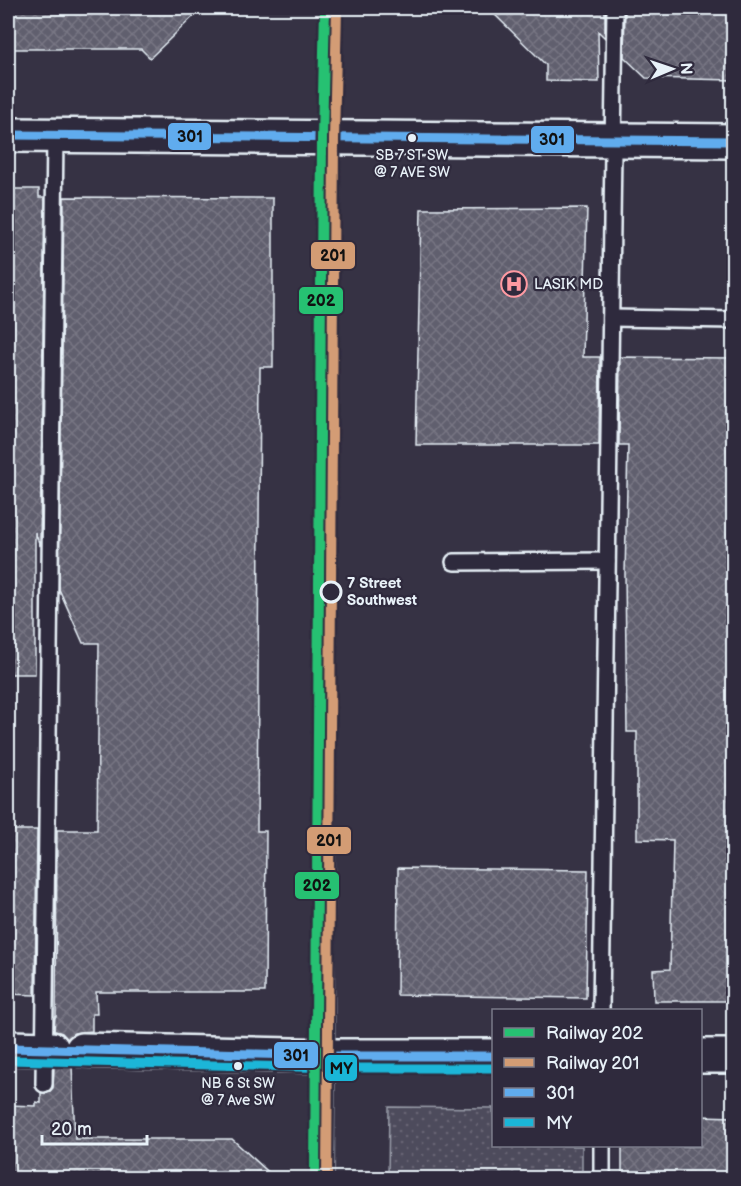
<svg xmlns="http://www.w3.org/2000/svg" width="741" height="1186" font-family="'Balsamiq Sans',sans-serif">
<style>
.park{fill:url(#park-dots);stroke:#9a9eaa;stroke-width:1.5}
.building{fill:url(#building-cross-hatch);stroke:#e8f1f8;stroke-width:1.5}
.lines{fill:none;stroke-linecap:round;stroke-linejoin:round}
.service-casing{stroke:#e8f1f8;stroke-width:20}
.tertiary-casing{stroke:#e8f1f8;stroke-width:38}
.service{stroke:#2f2a3d;stroke-width:15}
.tertiary{stroke:#2f2a3d;stroke-width:33}
.bus-1-casing{stroke:#2f2a3d;stroke-width:14}
.bus-2-casing{stroke:#2f2a3d;stroke-width:14}
.bus-1{stroke:#60acee;stroke-width:9}
.bus-2{stroke:#1ab6d8;stroke-width:9}
.rail-1-casing{stroke:#2f2a3d;stroke-width:15}
.rail-2-casing{stroke:#2f2a3d;stroke-width:15}
.rail-1{stroke:#26c172;stroke-width:10}
.rail-2{stroke:#d39c74;stroke-width:10}
.bus-dot{fill:#e8f1f8;stroke:#2f2a3d;stroke-width:2}
.stop-dot{fill:#2f2a3d;stroke:#e8f1f8;stroke-width:3}
.labels{text-anchor:middle;stroke-width:4.5;stroke-linejoin:round;paint-order:stroke}
.bus-label{font-size:14px;fill:#e8f1f8;stroke:#2f2a3d}
.poi-label{font-size:15px;fill:#e8f1f8;stroke:#2f2a3d;text-anchor:start}
.stop-label{font-size:15px;font-weight:bold;fill:#e8f1f8;stroke:#2f2a3d;text-anchor:start}
.line-badge{stroke:#2f2a3d;stroke-width:2}
.pale-badge-label{font-size:16px;text-anchor:middle;font-weight:bold;fill:#111}
</style>
<defs>
<pattern id="park-dots" width="8" height="8" patternUnits="userSpaceOnUse" patternTransform="scale(1.5)"><rect width="8" height="8" fill="#4d4b5c"/><path d="M2 2h.1M6 6h.1" fill="none" stroke="#676574" stroke-width="1.8" stroke-linecap="round"/></pattern>
<pattern id="building-cross-hatch" width="8" height="8" patternUnits="userSpaceOnUse" patternTransform="scale(1.5)"><rect width="8" height="8" fill="#605e6e"/><path d="M0 0l8 8M0 8l8-8" fill="none" stroke="#777683"/></pattern>
</defs>
<rect width="100%" height="100%" fill="#363244"/>
<filter id="ink" filterUnits="userSpaceOnUse"><feTurbulence type="fractalNoise" baseFrequency=".0167" numOctaves="2"/><feDisplacementMap in="SourceGraphic" scale="12" xChannelSelector="R" yChannelSelector="G"/><feConvolveMatrix kernelMatrix="1 2 1 2 8 2 1 2 1" color-interpolation-filters="sRGB"/></filter>
<g filter="url(#ink)">
<path class="park" d="M389 1107 493 1108 494 1146H582V1178H388Z"/>
<g class="building">
<path d="M8 8H202L150 58 141 49H8Z"/>
<path d="M488 8H605V38L598 31 599 82 546 81V65Z"/>
<path d="M625 8H734V80L646 78 624 57Z"/>
<path d="M8 189H39V197H45L40 546 35 532V674H8Z"/>
<path d="M64 197 273 198V367H260L257 831H266L265 992H96L97 1014H92V1031L74 1033 67 1039 62 1033 54 1031 55 1017H56L57 830H97L99 643H83L59 589Z"/>
<path d="M587 208 583 357H600L599 445H416L421 209Z"/>
<path d="M620 357 734 358V1001H654L653 970 670 969 673 840 637 839V732H627L625 574 628 445H619Z"/>
<path d="M8 830H37L35 995 8 994Z"/>
<path d="M398 868 588 870 586 998 397 995Z"/>
<path d="M67 1060 72 1066 75 1139H232L276 1179H8V1105L36 1106V1102L41 1103V1093H48L53 1088 54 1067 61 1065Z"/>
<path d="M700 1116 734 1117V1179H622V1146H700Z"/>
</g>
<g class="lines">
<g class="service-casing">
<g id="service">
<path d="M611 318 734 320"/>
<path d="M454 562 607 561"/>
<path d="M601 1010 615 8"/>
<path d="M44 1084 55 136"/>
<path d="M325 1178 329 168 332 8"/>
<path d="M602 1178V1146"/>
</g>
</g>
<g class="tertiary-casing">
<g id="tertiary">
<path d="M8 135 734 141"/>
<path d="M8 1048 52 1049"/>
<path d="M82 1050 337 1056H494"/>
<path d="M700 1056H734"/>
</g>
</g>
<use href="#service" class="service"/>
<use href="#tertiary" class="tertiary"/>
<g class="bus-1-casing">
<g id="bus-1">
<path d="M8 135 734 141"/>
<path d="M8 1048 337 1056H494"/>
</g>
</g>
<g class="bus-2-casing">
<path id="bus-2" d="M8 1060 337 1068H494"/>
</g>
<use href="#bus-1" class="bus-1"/>
<use href="#bus-2" class="bus-2"/>
<g class="rail-1-casing">
<path id="rail-1" d="M315 1178 322 139 325 8"/>
</g>
<g class="rail-2-casing">
<path id="rail-2" d="M327 1178 334 139 337 8"/>
</g>
<use href="#rail-1" class="rail-1"/>
<use href="#rail-2" class="rail-2"/>
</g>
</g>
<defs>
<g id="hospital-ring" transform="scale(1.35)"><circle r="9.5" fill="#2f2a3d" stroke="#ff9aa2" stroke-width="1.5"/><path d="M-5-5h3v3.5h4V-5h3V5h-3V1.5h-4V5h-3Z" fill="#ff9aa2"/></g>
</defs>
<g fill-rule="evenodd">
<use href="#hospital-ring" x="514" y="284"/>
</g>
<g class="bus-dot">
<circle cx="412" cy="138" r="5"/>
<circle cx="238" cy="1066" r="5"/>
</g>
<circle class="stop-dot" cx="331" cy="592" r="10"/>
<g class="labels">
<g class="bus-label">
<text x="412" y="160">SB 7 ST SW<tspan x="412" dy="17">@ 7 AVE SW</tspan></text>
<text x="238" y="1088">NB 6 St SW<tspan x="238" dy="17">@ 7 Ave SW</tspan></text>
</g>
<g class="poi-label">
<text x="534" y="289">LASIK MD</text>
</g>
<g class="stop-label">
<text x="347" y="588">7 Street<tspan x="347" dy="17">Southwest</tspan></text>
</g>
</g>
<g class="line-badge">
<rect x="167" y="122" width="45" height="29" rx="6" fill="#60acee"/>
<rect x="530" y="125" width="45" height="29" rx="6" fill="#60acee"/>
<rect x="310" y="241" width="46" height="29" rx="6" fill="#d39c74"/>
<rect x="298" y="286" width="46" height="29" rx="6" fill="#26c172"/>
<rect x="306" y="826" width="46" height="29" rx="6" fill="#d39c74"/>
<rect x="294" y="871" width="46" height="29" rx="6" fill="#26c172"/>
<rect x="273" y="1041" width="46" height="28" rx="6" fill="#60acee"/>
<rect x="324" y="1054" width="34" height="28" rx="6" fill="#1ab6d8"/>
</g>
<g class="pale-badge-label">
<text x="190" y="142">301</text>
<text x="552" y="145">301</text>
<text x="333" y="261">201</text>
<text x="321" y="306">202</text>
<text x="329" y="846">201</text>
<text x="317" y="891">202</text>
<text x="296" y="1061">301</text>
<text x="341" y="1074">MY</text>
</g>
<rect width="741" height="1186" fill="none" stroke="#2f2a3d" stroke-width="30"/>
<rect x="15" y="15" width="711" height="1156" fill="none" stroke="#e8f1f8" stroke-width="2" filter="url(#ink)"/>
<rect x="492" y="1009" width="210" height="138" fill="#2f2a3d" stroke="#797a88" stroke-width="1.5"/>
<rect x="504" y="1028" width="30" height="9" fill="#26c172" stroke="#797a88" stroke-width="1.5"/>
<text x="546" y="1039" font-size="18" fill="#e8f1f8">Railway 202</text>
<rect x="504" y="1058" width="30" height="9" fill="#d39c74" stroke="#797a88" stroke-width="1.5"/>
<text x="546" y="1069" font-size="18" fill="#e8f1f8">Railway 201</text>
<rect x="504" y="1088" width="30" height="9" fill="#60acee" stroke="#797a88" stroke-width="1.5"/>
<text x="546" y="1099" font-size="18" fill="#e8f1f8">301</text>
<rect x="504" y="1118" width="30" height="9" fill="#1ab6d8" stroke="#797a88" stroke-width="1.5"/>
<text x="546" y="1129" font-size="18" fill="#e8f1f8">MY</text>
<g transform="translate(672 69) rotate(88)" stroke="#2f2a3d" stroke-width="4.5" paint-order="stroke">
<path d="M0-4.5L10 22L0 15L-10 22Z" fill="#e8f1f8"/>
<text y="-9" font-size="16" font-weight="bold" text-anchor="middle" fill="#e8f1f8">N</text>
</g>
<path d="M42 1135v9h105v-9" fill="none" stroke="#e8f1f8" stroke-width="3"/>
<text x="51" y="1135" font-size="18" fill="#e8f1f8" stroke="#2f2a3d" stroke-width="4.5" paint-order="stroke">20 m</text>
</svg>
